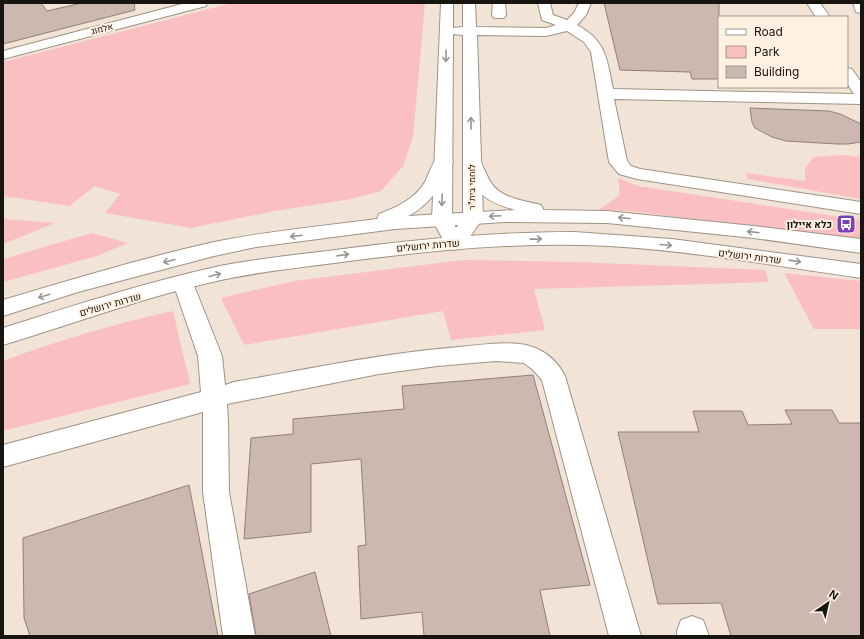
<svg xmlns="http://www.w3.org/2000/svg" width="864" height="639" font-family="Inter,Heebo,sans-serif">
<style>
.green{fill:#fac0c1}
.building{fill:#ccb8b0;stroke:#917f78}
.lines{fill:none;stroke-linecap:round;stroke-linejoin:round}
.minor-casing{stroke:#9f9284;stroke-width:2}
.major-casing{stroke:#9f9284;stroke-width:2}
.minor{fill:#fff;fill-rule:evenodd}
.major{fill:#fff;fill-rule:evenodd}
.oneway{stroke:#979593}
.labels{text-anchor:middle;stroke-width:4;stroke-linejoin:round;paint-order:stroke}
.far-street-label{font-size:9px;fill:#18140f;stroke:#fff1e2}
.poi-label{font-size:10px;font-weight:bold;fill:#18140f;stroke:#fff1e2;text-anchor:end}
.street-label{font-size:10px;fill:#18140f;stroke:#fff1e2}
</style>
<rect width="100%" height="100%" fill="#f1e3d5"/>
<g class="green">
<path d="M232 3H425L413 137 403 166 381 191 351 199 275 211 191 228 105 213 120 194 95 186 69 206 3 196V62Z"/>
<path d="M844 155 861 157V199L748 179 746 173 805 181V168L814 157Z"/>
<path d="M618 178 638 186 861 220V239L629 211 599 210 620 195Z"/>
<path d="M3 219 55 223 3 244Z"/>
<path d="M92 233 128 243 97 256 3 282V259Z"/>
<path d="M463 260 578 262 765 270 769 282 534 289 545 330 451 340 443 311 244 345 221 298 294 281Z"/>
<path d="M784 273 861 281V329H814Z"/>
<path d="M173 311 190 384 3 431V361C58 340 115 324 173 311Z"/>
</g>
<g class="building">
<path d="M3 3H41L47 11 82 3H134L135 10 3 44Z"/>
<path d="M604 3H719V79H692L690 72 620 70Z"/>
<path d="M750 108 829 111 840 114 861 124V142L848 144H837L786 141 772 137 755 128 752 122Z"/>
<path d="M533 375 590 585 540 590 550 636H424L422 612 361 619 358 546 366 545 361 459 311 464V532L244 539 251 438 293 434V419L404 409 402 386Z"/>
<path d="M785 410H832L839 423H861V636H731L721 603 658 604 618 432H699L693 411H742L748 425 792 424Z"/>
<path d="M189 485 218 636H30L24 618 23 538Z"/>
<path d="M315 572 331 636H256L249 594Z"/>
</g>
<g class="lines">
<g class="minor-casing">
<g id="minor">
<path d="M186 3H207L206 6 3 59V51Z"/>
<path d="M441 3H453V28L463 27V3H475L476 27 546 28 556 25 542 20 538 3H550L553 15 567 20 574 13 579 3H591L586 15 577 25C607 41 607 60 613 89L854 94 847 83V68L852 69 861 82V104L614 99 627 161 631 166 640 169 861 202V214L637 179 619 174 609 162 591 52 584 42 567 31 546 36 477 35 483 218 462 248 455 250 448 248 432 220ZM453 34 463 35V218L456 228 452 220Z"/>
<path d="M493 3H505L506 15 504 18H494L492 15Z"/>
<path d="M807 3H820L830 17H816Z"/>
<path d="M853 3H861V13L856 12Z"/>
<path d="M183 276 190 278 193 283 222 356 225 385 234 382C309 369 383 353 459 347 481 345 504 341 526 345 543 349 557 360 565 376L641 636H609L542 380 532 369 524 363 496 361 437 366 379 374 227 404 228 422 229 492 255 636H223L203 492V412L3 467V445L201 392 198 356 173 283 176 278Z"/>
<path d="M692 616 703 620 709 636H677V631L681 620Z"/>
</g>
</g>
<g class="major-casing">
<g id="major">
<path d="M444 155 450 156 453 160C442 184 432 204 408 216L515 210C481 200 477 193 463 162L466 158 472 157 478 158C484 166 486 176 492 184 501 198 525 201 541 205L543 209V210L607 211 754 226 861 239V253L754 238 607 223 505 222 395 229 256 247 214 256 78 292 3 316V300C73 279 143 258 214 242 268 231 323 226 377 219L379 214C397 207 415 199 425 182 429 173 432 164 438 156Z"/>
<path d="M574 232 672 239 861 264V278C777 266 693 251 609 246 517 241 425 251 334 263 296 268 258 272 221 280 147 296 76 323 3 345V328C75 305 147 282 220 266 256 259 292 255 328 251 410 240 491 232 574 232Z"/>
</g>
</g>
<use href="#minor" class="minor"/>
<use href="#major" class="major"/>
</g>
<defs><path id="oneway-shaft" d="M-6 0H5M1.5-3L5.5 0L1.5 3" fill="none" stroke-width="1.6" stroke-linecap="round" stroke-linejoin="round"/></defs>
<g class="oneway">
<use href="#oneway-shaft" transform="translate(446 56) rotate(91)"/>
<use href="#oneway-shaft" transform="translate(471 123) rotate(-91)"/>
<use href="#oneway-shaft" transform="translate(442 200) rotate(92)"/>
<use href="#oneway-shaft" transform="translate(495 216) rotate(177)"/>
<use href="#oneway-shaft" transform="translate(624 218) rotate(-175)"/>
<use href="#oneway-shaft" transform="translate(753 232) rotate(-173)"/>
<use href="#oneway-shaft" transform="translate(296 236) rotate(173)"/>
<use href="#oneway-shaft" transform="translate(536 239) rotate(-1)"/>
<use href="#oneway-shaft" transform="translate(666 245) rotate(5)"/>
<use href="#oneway-shaft" transform="translate(343 255) rotate(-8)"/>
<use href="#oneway-shaft" transform="translate(169 261) rotate(166)"/>
<use href="#oneway-shaft" transform="translate(795 261) rotate(8)"/>
<use href="#oneway-shaft" transform="translate(215 275) rotate(-14)"/>
<use href="#oneway-shaft" transform="translate(44 296) rotate(163)"/>
</g>
<defs>
<g id="bus-square" transform="scale(1)"><rect x="-9" y="-9" width="18" height="18" rx="4" fill="#7841b7" stroke="#fff1e2"/><path d="M-5-6H5V4H4V6H2V4H-2V6H-4V4H-5ZM-3.5-4V0h7V-4ZM-3.5 1.2v1.5H-2V1.2ZM2 1.2v1.5H3.5V1.2Z" fill="#fff"/></g>
</defs>
<g fill-rule="evenodd">
<use href="#bus-square" x="846" y="224"/>
</g>
<g class="labels">
<g class="far-street-label">
<text transform="translate(102 29) rotate(-14)" y="3">אלמוג</text>
<text transform="translate(472 187) rotate(-90)" y="3">לוחמי בית"ר</text>
</g>
<g class="poi-label">
<text x="832" y="228">כלא איילון</text>
</g>
<g class="street-label">
<text transform="translate(428 245) rotate(-5)" y="4">שדרות ירושלים</text>
<text transform="translate(750 256) rotate(7)" y="4">שדרות ירושלים</text>
<text transform="translate(110 304) rotate(-16)" y="4">שדרות ירושלים</text>
</g>
</g>
<rect width="864" height="639" fill="none" stroke="#18140f" stroke-width="8"/>
<rect x="718" y="16" width="130" height="72" fill="#fff1e2" stroke="#a3998e"/>
<rect x="726" y="29" width="20" height="6" fill="#ffffff" stroke="#a3998e"/>
<text x="754" y="36" font-size="12" fill="#18140f">Road</text>
<rect x="726" y="46" width="20" height="12" fill="#fac0c1" stroke="#a3998e"/>
<text x="754" y="56" font-size="12" fill="#18140f">Park</text>
<rect x="726" y="66" width="20" height="12" fill="#ccb8b0" stroke="#a3998e"/>
<text x="754" y="76" font-size="12" fill="#18140f">Building</text>
<g transform="translate(828 603) rotate(34)" stroke="#fff1e2" stroke-width="3" paint-order="stroke">
<path d="M0-3L7 15L0 10L-7 15Z" fill="#18140f"/>
<text y="-6" font-size="11" font-weight="bold" text-anchor="middle" fill="#18140f">N</text>
</g>
</svg>
